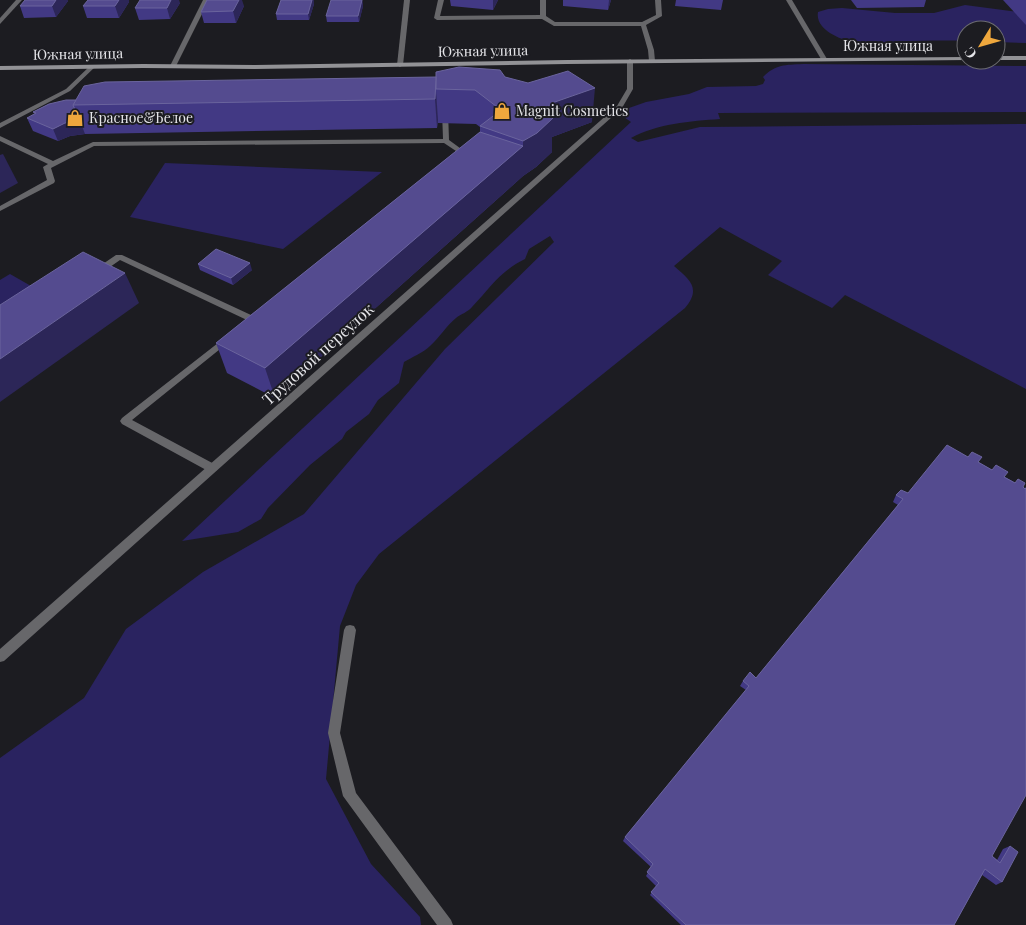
<svg xmlns="http://www.w3.org/2000/svg" width="1026" height="925" font-family="'Playfair Display',serif">
<style>
.green{fill:#2a2360}
.lines{fill:none;stroke-linecap:round;stroke-linejoin:round}
.lane{fill:#67676a;fill-rule:evenodd}
.street{fill:#67676a;fill-rule:evenodd}
.secondary{fill:#929296;fill-rule:evenodd}
.wall{fill:#423984}
.shaded-wall{fill:#2c2658}
.building{fill:#544b8f;stroke:#6a649d}
.labels{text-anchor:middle;stroke-width:4;stroke-linejoin:round;paint-order:stroke}
.far-street-label{font-size:14px;fill:#e5e5e9;stroke:#1c1c21}
.far-poi-label{font-size:14px;fill:#e5e5e9;stroke:#1c1c21;text-anchor:start}
.street-label{font-size:16px;fill:#e5e5e9;stroke:#1c1c21}
</style>
<rect width="100%" height="100%" fill="#1c1c21"/>
<g class="green">
<path d="M965 5 1026 13V43L996 42V30H966V41C944 40 922 41 899 41 884 42 868 46 853 42 839 39 815 29 818 12L828 9 842 8 895 13H934Z"/>
<path d="M803 64 1026 66V112L718 113 720 119C691 121 656 124 631 138L638 142 700 127 1026 124V389L845 295 832 308 768 275 782 261 720 227 674 266C689 279 702 288 685 308L379 554 356 585 340 626 326 779 371 864 420 917 421 925H0V758L84 698 126 629 203 572 304 514 445 349 554 242 550 236 529 249 525 259C499 272 491 287 472 307 468 312 461 314 456 318 446 326 440 337 430 346 423 353 412 357 404 362L399 383 378 400 369 414 346 432 342 439 310 465 268 508 261 519 238 532 182 541 631 122 621 115 629 108 646 102 689 94 707 87 756 86 763 84 765 80 763 77C776 64 785 65 803 64Z"/>
<path d="M165 163 382 172 283 249 130 217Z"/>
<path d="M10 274 31 286 0 305V280Z"/>
</g>
<g class="lines">
<g class="lane">
<path d="M438 0H444L440 16 540 15V0H546V16L555 22H642L656 15 655 0H661L662 16 646 25 654 50 655 61 652 63 649 61 648 50 641 26H554L542 19 437 20 434 18Z"/>
<path d="M445 109 448 111 449 140 464 151 454 158 450 156 456 151 444 143 94 146 51 168 55 181 54 183 0 211V206L47 180 43 167 48 164 0 141V136L53 161 93 142 443 139 442 111Z"/>
<path d="M116 255H122L251 315 258 311 262 314 255 321H249L120 260 100 274H94V270Z"/>
<path d="M227 336 230 337 231 339 230 341 132 420 216 465 217 468 216 471H208L122 424 120 421 122 418Z"/>
<path d="M350 625 354 626 356 630 340 733 356 793 451 920 453 925H437L343 796 328 733 344 630 346 626Z"/>
</g>
<g class="street">
<path d="M16 0H22L0 24V18Z"/>
<path d="M203 0H209L176 66 171 67 170 66Z"/>
<path d="M404 0H410L403 65 400 67 397 65Z"/>
<path d="M786 0H792L827 59 826 60 821 59Z"/>
<path d="M630 59 633 61V89L622 108 4 661 0 662V649L617 106 627 89V61Z"/>
<path d="M91 65 96 66 70 91 0 128V123L66 89Z"/>
</g>
<g class="secondary">
<rect x="996" y="56" width="30" height="4"/>
<path d="M966 57V60H968L567 64 255 69 143 68 0 70V66L143 64 255 65 567 60Z"/>
</g>
</g>
<g class="wall">
<path d="M25 0H68V1L56 17 24 18 20 6Z"/>
<path d="M88 0H129V2L119 18H87L83 6Z"/>
<path d="M281 0H314V4L309 20H277L276 14Z"/>
<path d="M362 0 363 6 359 22H327L326 16Z"/>
<path d="M450 0H498L493 10 451 6Z"/>
<path d="M563 0H611L608 10 563 6Z"/>
<path d="M676 0H723L721 10 675 6Z"/>
<path d="M851 0H926L924 7 857 8Z"/>
<path d="M1003 0H1026V25Z"/>
<path d="M180 3 170 19 139 20 135 8Z"/>
<path d="M244 6 236 23H204L201 12Z"/>
<path d="M505 77 592 122 552 137V152L536 167 523 176 275 398 227 373 216 343 480 132V127L476 124 438 123V120L437 128 85 134 70 136 58 141 33 131 27 118 35 114 33 112 49 104Z"/>
<path d="M198 264 252 270 233 285 200 270Z"/>
<path d="M968 457H982L978 462 1023 487 1025 488 1026 487 992 856 997 860 1003 849 1010 846 1002 882 996 885 982 875 954 925H681L650 895 656 886 646 876 651 867 623 841 625 837 746 690 740 686 743 681 756 678 898 505 893 502 896 495 908 493Z"/>
</g>
<g class="shaded-wall">
<path d="M56 0H68V1L56 17 52 6Z"/>
<path d="M119 0H129V2L119 18 115 6Z"/>
<path d="M171 0H179L180 3 170 19 167 8Z"/>
<path d="M239 0H242L244 6 236 23 233 11Z"/>
<path d="M312 0H314V4L309 20 308 14Z"/>
<path d="M362 0 363 6 359 22 358 16Z"/>
<path d="M493 0H498L493 10Z"/>
<path d="M609 0H611L608 10Z"/>
<path d="M595 88 592 122 552 137V152L536 167 523 176V141L544 110 552 103Z"/>
<path d="M436 91 438 120 437 128 435 99Z"/>
<path d="M80 121 85 134 70 136 58 141 53 129 65 123Z"/>
<path d="M523 146V176L275 398 265 368Z"/>
<path d="M3 154 18 183 0 193V155Z"/>
<path d="M250 263 252 270 233 285 231 278Z"/>
<path d="M125 273 139 303 0 402V359Z"/>
</g>
<g class="building">
<path d="M25 0H56L52 6H20Z"/>
<path d="M88 0H119L115 6H83Z"/>
<path d="M140 0H171L167 8H135Z"/>
<path d="M207 0H239L233 11 201 12Z"/>
<path d="M281 0H312L308 14H276Z"/>
<path d="M331 0H362L358 16H326Z"/>
<path d="M459 67 500 70 505 77 528 83 568 71 595 88 552 103 544 110 553 118 537 133 523 141 480 126 501 110 475 90 436 89V72Z"/>
<path d="M436 77 435 99 73 105 84 86 105 82Z"/>
<path d="M66 100H76L73 105 80 121 65 123 53 129 27 118 36 113 33 112 49 104Z"/>
<path d="M480 132 523 146 265 368 216 343Z"/>
<path d="M216 249 250 263 231 278 198 264Z"/>
<path d="M83 252 125 273 0 359V305Z"/>
<path d="M947 445 968 457 972 452 982 457 978 462 992 470 996 465 1008 472 1004 477 1015 483 1018 479 1025 483 1023 487 1025 489 1026 488V795L992 856 1000 863 1010 846 1018 852 1002 882 985 869 954 925H686L651 892 659 883 647 872 653 864 625 837 749 686 743 681 750 672 756 678 903 499 896 495 901 490 908 493Z"/>
</g>
<defs>
<g id="shop-bare" transform="scale(1.35)"><path d="M-5-2.5h2.3a2.7 3.5 0 0 1 5.4 0H5L5.5 6h-11ZM-1.5-2.5h3a1.5 2.3 0 0 0-3 0Z" fill="#eea73d" stroke="#1c1c21" stroke-width="2.5" paint-order="stroke"/></g>
</defs>
<g fill-rule="evenodd">
<use href="#shop-bare" x="502" y="111"/>
<use href="#shop-bare" x="75" y="118"/>
</g>
<g class="labels">
<g class="far-street-label">
<text x="888" y="51">Южная улица</text>
<text transform="translate(483 51) rotate(-1)" y="5">Южная улица</text>
<text transform="translate(78 54) rotate(-1)" y="5">Южная улица</text>
</g>
<g class="far-poi-label">
<text x="516" y="116">Magnit Cosmetics</text>
<text x="89" y="123">Красное&amp;Белое</text>
</g>
<g class="street-label">
<text transform="translate(318 354) rotate(-42)" y="6">Трудовой переулок</text>
</g>
</g>
<g transform="translate(981 45) rotate(233)"><circle r="24" fill="#1c1c21" stroke="#6c6c71"/>
<path d="M0-4L9 19L0 12L-9 19Z" fill="#eea73d"/>
<text y="-8" font-size="14" font-weight="bold" text-anchor="middle" fill="#e5e5e9">С</text>
</g>
</svg>
